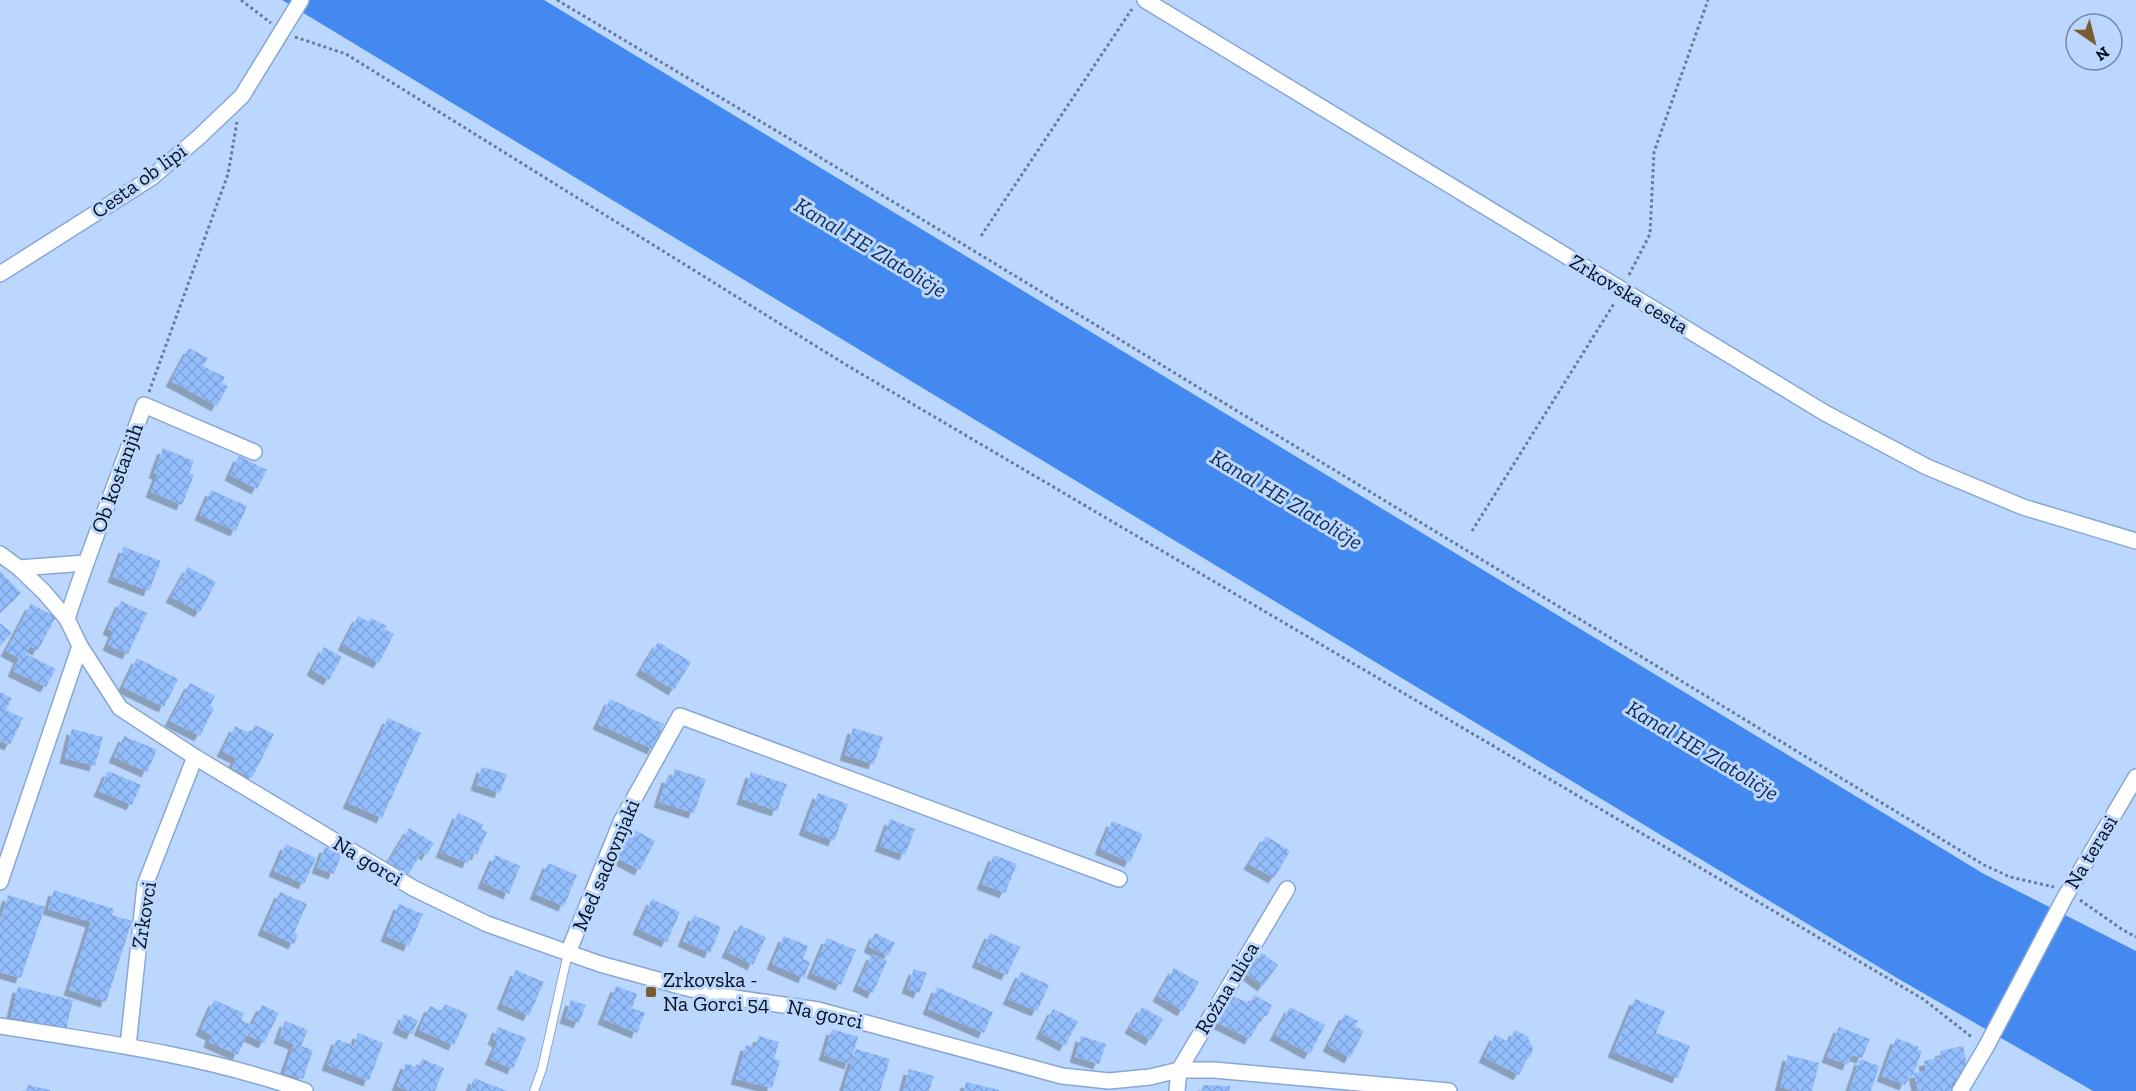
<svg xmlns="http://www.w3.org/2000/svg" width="2136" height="1091" font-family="'Zilla Slab',serif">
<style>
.water{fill:#4489f0}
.building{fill:url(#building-cross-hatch);filter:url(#shadow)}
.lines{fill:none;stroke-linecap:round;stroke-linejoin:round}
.lane-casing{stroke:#87a7d5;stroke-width:10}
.street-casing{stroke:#87a7d5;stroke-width:18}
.path{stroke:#687c99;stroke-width:3;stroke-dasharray:3 3;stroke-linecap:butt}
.lane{stroke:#fff;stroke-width:8}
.street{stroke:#fff;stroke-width:15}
.poi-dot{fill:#785d2f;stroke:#bcd7fe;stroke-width:2}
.labels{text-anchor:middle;stroke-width:6;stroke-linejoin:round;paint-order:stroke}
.street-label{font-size:21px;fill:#050f20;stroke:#bcd7fe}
.poi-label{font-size:21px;fill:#050f20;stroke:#bcd7fe;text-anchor:start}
.water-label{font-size:22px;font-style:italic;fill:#0f2a52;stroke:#bcd7fe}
</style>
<defs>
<pattern id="building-cross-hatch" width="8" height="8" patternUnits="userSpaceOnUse" patternTransform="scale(1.5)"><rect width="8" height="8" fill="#93befd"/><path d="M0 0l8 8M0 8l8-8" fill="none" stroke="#7da2d9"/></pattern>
<filter id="shadow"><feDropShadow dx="-5.5" dy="5.5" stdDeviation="0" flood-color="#0004"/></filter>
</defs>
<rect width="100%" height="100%" fill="#bcd7fe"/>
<path class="water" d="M282 0H544L1984 874 2136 951V1091H2093L1897 978Z"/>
<g class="building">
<path d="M189 348 208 358 203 366 225 377 222 383 228 386 217 406 171 381Z"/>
<path d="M163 448 194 461 189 473 194 475 182 505 151 492 158 474 154 473Z"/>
<path d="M239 456 267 470 257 489 230 475Z"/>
<path d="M211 490 247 506 236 531 200 515Z"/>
<path d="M124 547 161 561 149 591 113 577Z"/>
<path d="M188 567 216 582 200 612 171 597Z"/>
<path d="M0 571 21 593 0 613Z"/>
<path d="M121 601 147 613 128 654 108 645 114 632 108 629Z"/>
<path d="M31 604 56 617 38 650 30 646 26 654 56 669 46 687 13 671 19 658 6 651Z"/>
<path d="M358 616 369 622 371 618 387 626 385 629 394 634 379 663 343 645Z"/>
<path d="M0 623 12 633 0 646Z"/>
<path d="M658 642 691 662 674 690 641 670Z"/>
<path d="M324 647 342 657 329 680 312 670Z"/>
<path d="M137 658 178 679 164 707 123 687Z"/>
<path d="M190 683 215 696 210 706 214 708 200 736 170 721Z"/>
<path d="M0 692 12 698 6 710 23 718 10 745 0 741Z"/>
<path d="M610 699 664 724 653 749 598 724Z"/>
<path d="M388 718 421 733 382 818 348 803Z"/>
<path d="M255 725 274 734 252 778 232 768 236 758 222 751 235 726 251 734Z"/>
<path d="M853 728 883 737 874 764 845 755Z"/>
<path d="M72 729 103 737 95 766 65 758Z"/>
<path d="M124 736 157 750 147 772 114 757Z"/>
<path d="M482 767 507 774 500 793 476 785Z"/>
<path d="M675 769 706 779 694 813 659 802 667 777 672 778Z"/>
<path d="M108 771 141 785 132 805 99 791Z"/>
<path d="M751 772 787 784 777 811 742 799Z"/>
<path d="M818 793 848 804 834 841 804 830Z"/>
<path d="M458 813 483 824 481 829 487 832 477 855 472 853 468 863 441 852Z"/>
<path d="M890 819 915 829 905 855 880 846Z"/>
<path d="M1112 821 1143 834 1130 862 1100 849Z"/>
<path d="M409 828 434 843 427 855 422 852 408 875 388 863Z"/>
<path d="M631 828 655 841 640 870 615 857Z"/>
<path d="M1266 836 1290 851 1274 878 1249 864Z"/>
<path d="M286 844 316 858 304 884 274 871Z"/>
<path d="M325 847 342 853 334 874 317 868Z"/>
<path d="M495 855 520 866 509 894 483 883Z"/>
<path d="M994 855 1017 864 1005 893 982 884Z"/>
<path d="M548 863 577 875 564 906 535 894Z"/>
<path d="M54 890 114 909 112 915 132 921 106 1002 69 990 91 922 48 909Z"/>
<path d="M280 892 307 904 294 933 298 935 294 944 263 930Z"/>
<path d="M8 895 45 907 21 978 0 972V920Z"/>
<path d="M652 899 680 912 667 942 638 929Z"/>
<path d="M399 904 423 914 409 946 386 936Z"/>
<path d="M694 915 721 927 710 953 683 941Z"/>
<path d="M740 925 766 937 753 965 727 952Z"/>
<path d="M875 933 895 943 888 956 869 947Z"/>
<path d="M990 933 1020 947 1007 975 977 962Z"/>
<path d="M784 936 808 946 803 959 810 962 804 978 772 964Z"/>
<path d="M827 938 856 950 841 985 812 973Z"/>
<path d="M1262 953 1278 965 1263 986 1247 974Z"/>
<path d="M872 954 887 961 873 993 858 986Z"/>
<path d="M1174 968 1199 982 1183 1011 1158 996Z"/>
<path d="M914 969 927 973 919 993 907 988Z"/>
<path d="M516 970 544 982 529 1016 502 1004Z"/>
<path d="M1021 972 1049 985 1037 1011 1008 999Z"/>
<path d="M616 986 637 994 632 1008 645 1013 637 1033 603 1019Z"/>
<path d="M18 987 73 1000 66 1030 11 1017Z"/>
<path d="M937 987 993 1012 984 1033 928 1009Z"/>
<path d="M1254 995 1272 1005 1266 1017 1263 1015 1250 1039 1218 1023 1233 996 1250 1004Z"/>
<path d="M1635 999 1665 1011 1656 1033 1690 1046 1678 1078 1613 1052Z"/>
<path d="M214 1000 244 1013 241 1020 252 1025 262 1005 279 1013 264 1043 247 1035 238 1055 209 1042 211 1035 201 1030Z"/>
<path d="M571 1000 586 1005 579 1023 565 1018Z"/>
<path d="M445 1004 468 1014 454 1045 419 1030 430 1006 442 1011Z"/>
<path d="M1142 1007 1163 1019 1151 1040 1130 1028Z"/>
<path d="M1290 1007 1325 1025 1310 1054 1275 1035Z"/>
<path d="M1053 1009 1078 1021 1065 1046 1041 1033Z"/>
<path d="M404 1014 418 1020 412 1034 398 1028Z"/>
<path d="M1345 1014 1358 1021 1355 1026 1364 1031 1350 1058 1328 1046Z"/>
<path d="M285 1021 308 1030 301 1046 313 1050 303 1079 284 1073 294 1044 279 1038Z"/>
<path d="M498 1027 526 1038 513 1069 490 1059 498 1042 493 1039Z"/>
<path d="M1839 1027 1870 1039 1862 1058 1852 1055 1848 1065 1827 1057Z"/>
<path d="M832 1029 858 1037 850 1064 824 1055Z"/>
<path d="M1515 1030 1527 1036 1533 1048 1530 1058 1528 1057 1519 1075 1484 1057 1495 1035 1509 1042Z"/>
<path d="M358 1033 383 1043 369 1081 327 1065 337 1039 354 1046Z"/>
<path d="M759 1036 779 1042 774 1059 780 1061 772 1088 736 1079 746 1045 755 1047Z"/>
<path d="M1081 1036 1106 1044 1099 1064 1075 1057Z"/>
<path d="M1896 1038 1919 1047 1918 1050 1922 1051 1912 1077 1909 1075 1905 1085 1882 1076Z"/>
<path d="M1963 1046 1968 1070 1962 1071 1964 1080 1951 1083 1953 1091H1918L1914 1073 1926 1071 1924 1061 1942 1057 1940 1051Z"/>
<path d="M856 1049 890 1059 880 1091H843Z"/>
<path d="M1788 1055 1819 1063 1812 1091H1795L1780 1087Z"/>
<path d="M422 1059 444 1068 435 1091H409L397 1086 406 1063 418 1068Z"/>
<path d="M1860 1059 1879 1066 1871 1091H1849Z"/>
<path d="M909 1069 934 1076 929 1091H903Z"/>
<path d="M474 1078 507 1091H469Z"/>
<path d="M966 1082 999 1090V1091H964Z"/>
<path d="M28 1085 50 1090V1091H26Z"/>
<path d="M1203 1085 1230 1086V1091H1202Z"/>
</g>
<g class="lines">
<g class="lane-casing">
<path id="lane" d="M534 1091 542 1069 568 953"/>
</g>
<g class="street-casing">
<g id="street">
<path d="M1145 0 1825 413 1927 467 2023 507 2136 541"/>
<path d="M0 274 151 178 199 137 242 96 301 0"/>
<path d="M0 554 19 568 44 592 67 619 80 646 120 708 195 757 413 888 487 924 600 964 687 988 721 996 818 1010 1062 1076 1109 1081 1150 1077 1179 1070H1214L1449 1091"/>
<path d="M19 568 85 563"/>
<path d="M67 619C90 547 119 477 144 405L254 452"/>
<path d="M0 882 80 646"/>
<path d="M568 953 621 822 680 716 1119 879"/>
<path d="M0 1026C102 1042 207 1056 305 1091"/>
<path d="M128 1046 145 885 195 757"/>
<path d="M1177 1091 1179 1070 1287 889"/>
<path d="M1960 1091 1986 1047 2065 897 2136 777"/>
</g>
</g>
<g class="path">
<path d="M241 0 271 23"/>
<path d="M557 0 780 133 1984 865 2010 877 2054 887"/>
<path d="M295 37 346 54 848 366 1923 999 1973 1038"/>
<path d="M981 236 1132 9"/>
<path d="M1629 275 1650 234 1654 152 1708 0"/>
<path d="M149 392 228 174 237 122"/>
<path d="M1472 531 1615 302"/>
<path d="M2080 900 2123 930 2136 937"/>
</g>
<use href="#lane" class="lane"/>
<use href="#street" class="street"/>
</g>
<rect class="poi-dot" x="645" y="986" width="12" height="12" rx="3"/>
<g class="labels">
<g class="street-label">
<text transform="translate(139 181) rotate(-36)" y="7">Cesta ob lipi</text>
<text transform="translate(1629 294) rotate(31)" y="7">Zrkovska cesta</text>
<text transform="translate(117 478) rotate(-70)" y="7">Ob kostanjih</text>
<text transform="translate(2091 852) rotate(-59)" y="7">Na terasi</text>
<text transform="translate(368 861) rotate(31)" y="7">Na gorci</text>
<text transform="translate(606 865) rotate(-67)" y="7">Med sadovnjaki</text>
<text transform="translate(144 915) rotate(-81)" y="7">Zrkovci</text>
<text transform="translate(1227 988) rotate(-59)" y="7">Rožna ulica</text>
<text transform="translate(825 1014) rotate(12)" y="7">Na gorci</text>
</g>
<g class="poi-label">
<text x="663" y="987">Zrkovska -<tspan x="663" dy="24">Na Gorci 54</tspan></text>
</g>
<g class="water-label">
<text transform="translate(871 247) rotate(31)" y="8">Kanal HE Zlatoličje</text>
<text transform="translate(1287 499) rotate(31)" y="8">Kanal HE Zlatoličje</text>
<text transform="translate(1703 750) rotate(31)" y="8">Kanal HE Zlatoličje</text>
</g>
</g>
<g transform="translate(2094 42) rotate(145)"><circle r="28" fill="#bcd7fe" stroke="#7387a5" stroke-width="1.5"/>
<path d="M0-4.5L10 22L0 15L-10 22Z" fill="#785d2f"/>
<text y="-9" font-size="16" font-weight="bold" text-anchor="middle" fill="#050f20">N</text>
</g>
</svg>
